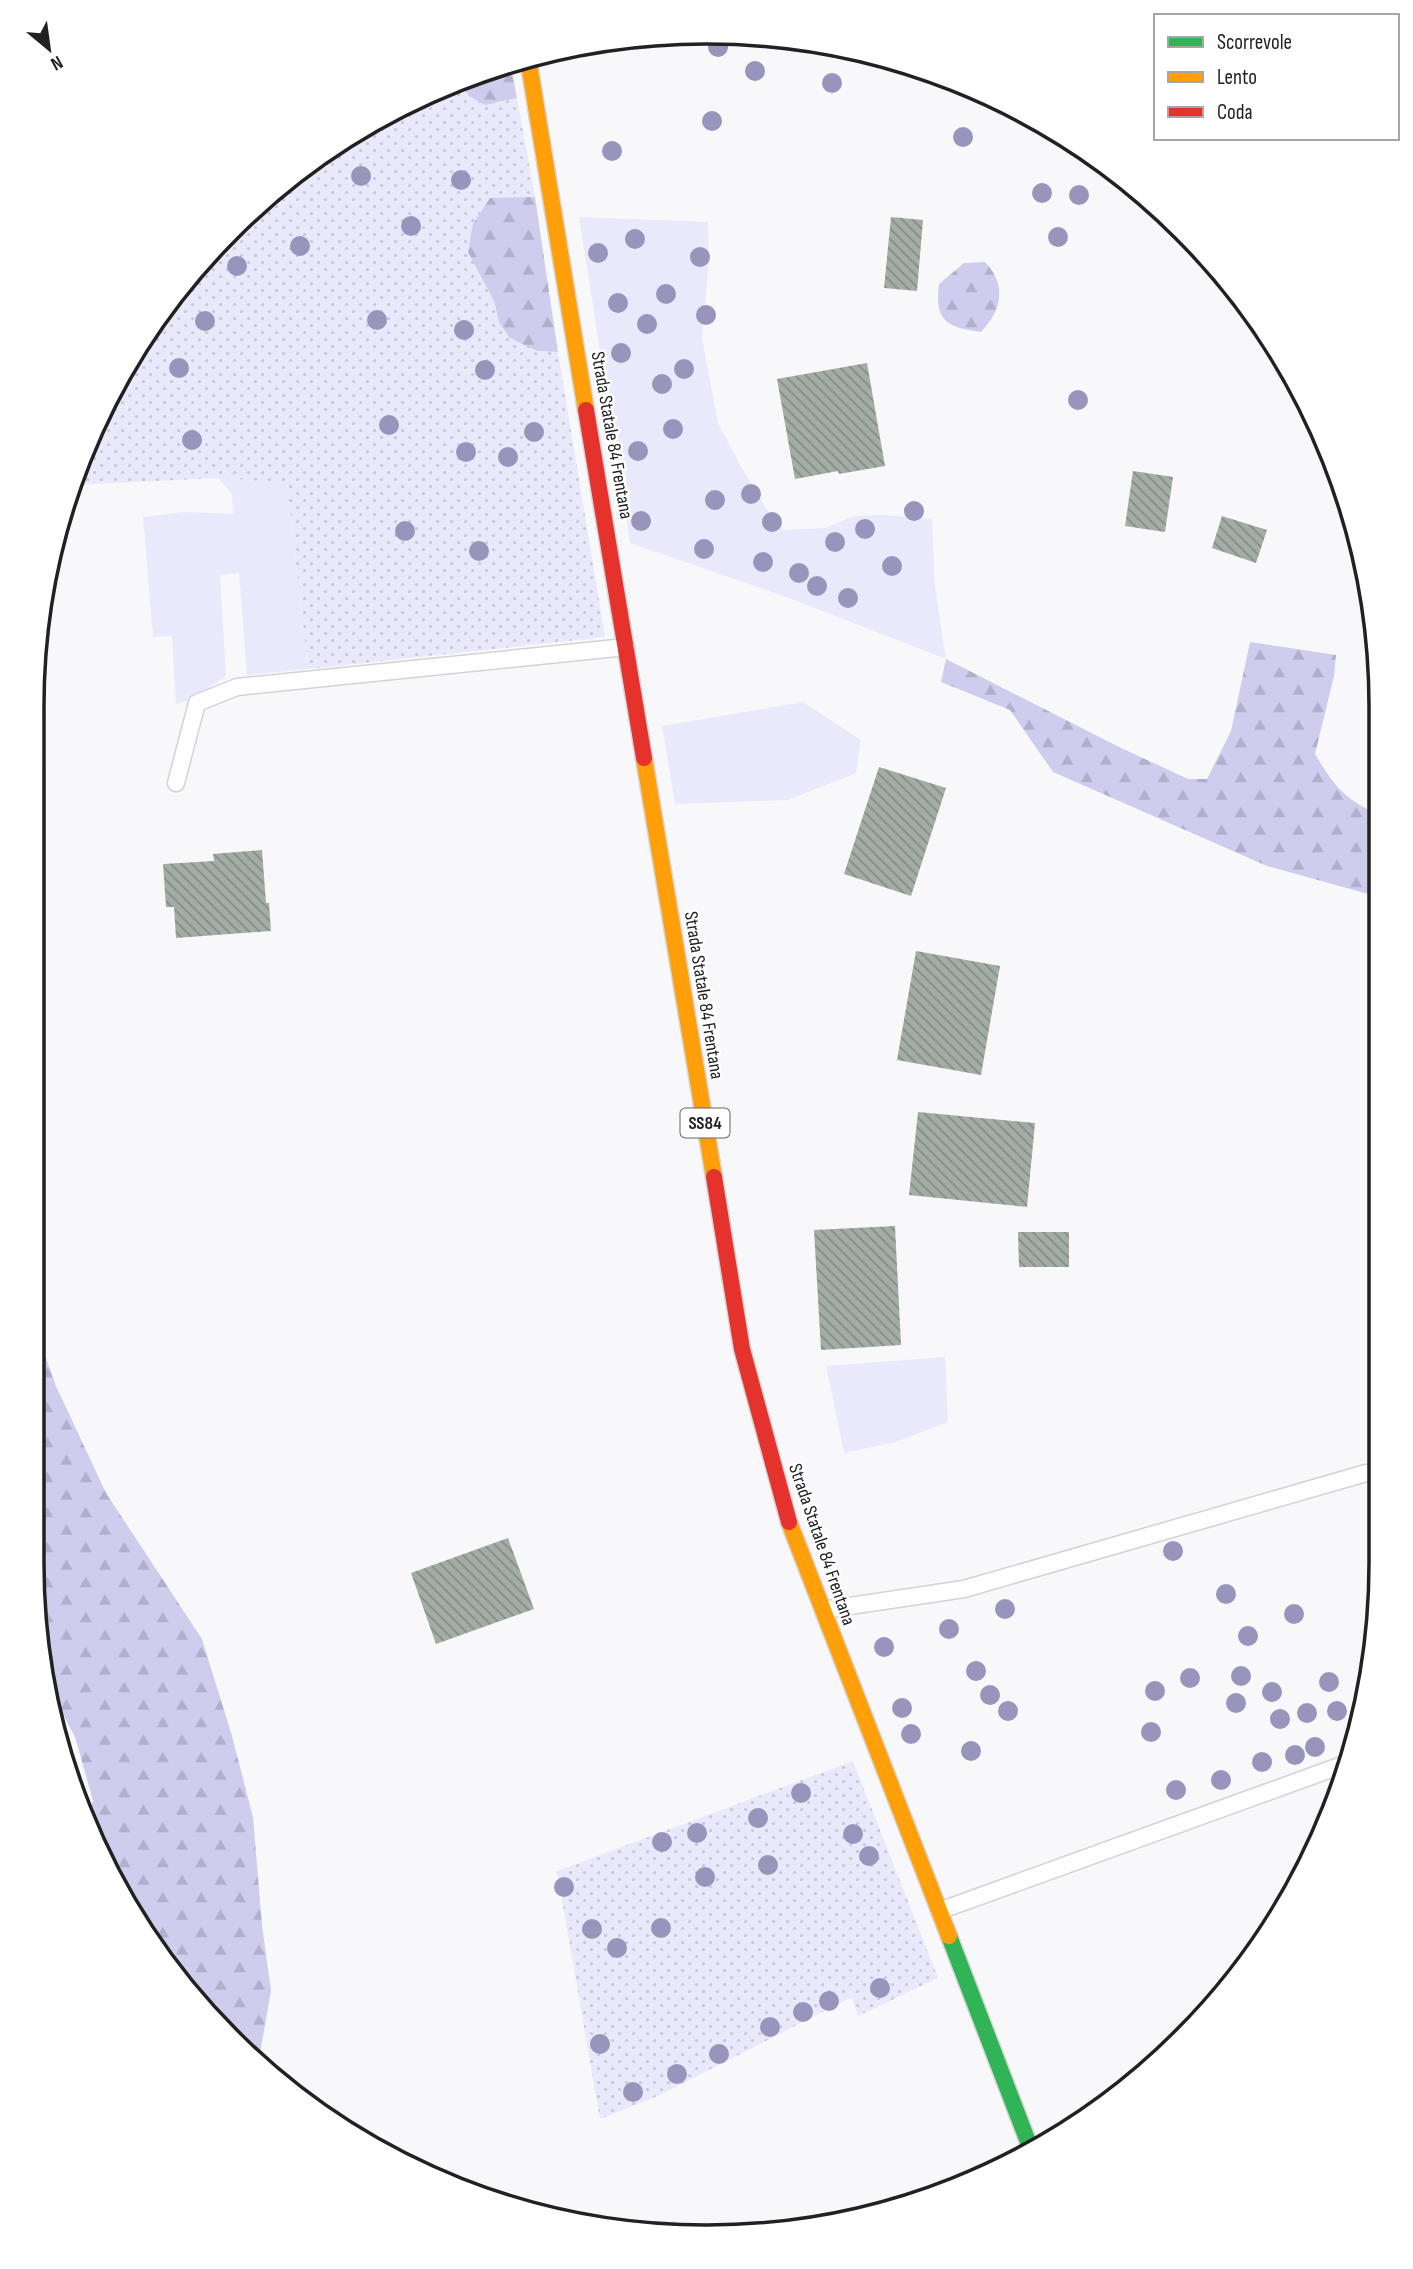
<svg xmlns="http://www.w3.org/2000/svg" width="1413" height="2269" font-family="'Sofia Sans Condensed',sans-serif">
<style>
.grass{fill:url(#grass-dots)}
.forest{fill:url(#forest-firs)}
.garden{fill:#eae9fb}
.building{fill:url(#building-back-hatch)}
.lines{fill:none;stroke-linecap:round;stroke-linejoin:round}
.lane-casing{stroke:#d3d3d4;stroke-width:19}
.fast-casing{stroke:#d5d5d6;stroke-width:19}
.slow-casing{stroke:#d5d5d6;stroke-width:19}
.jam-casing{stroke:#d5d5d6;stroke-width:19}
.lane{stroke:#fefefe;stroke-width:16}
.fast{stroke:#30b455;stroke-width:16}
.slow{stroke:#ff9f0a;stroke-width:16}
.jam{stroke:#e5322d;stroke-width:16}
.tree{fill:#9994bc}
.labels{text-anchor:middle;stroke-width:5;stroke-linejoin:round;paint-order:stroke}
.shield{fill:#fff;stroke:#646464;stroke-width:2}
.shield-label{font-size:18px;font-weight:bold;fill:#212122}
.street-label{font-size:19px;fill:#212122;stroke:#fff}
.rim{fill:none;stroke:#212122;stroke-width:3.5}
</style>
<defs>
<pattern id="grass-dots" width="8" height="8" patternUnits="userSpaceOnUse" patternTransform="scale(1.75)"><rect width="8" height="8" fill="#eae9fb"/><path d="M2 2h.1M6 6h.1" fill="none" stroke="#c8c8d7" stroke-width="1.8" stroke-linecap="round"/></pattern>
<pattern id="forest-firs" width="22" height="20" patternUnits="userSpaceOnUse" patternTransform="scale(1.75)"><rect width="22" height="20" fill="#cfcdee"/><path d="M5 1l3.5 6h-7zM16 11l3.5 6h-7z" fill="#b1b0cc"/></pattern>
<pattern id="building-back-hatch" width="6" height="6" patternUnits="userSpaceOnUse" patternTransform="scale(1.75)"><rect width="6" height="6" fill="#a3aca5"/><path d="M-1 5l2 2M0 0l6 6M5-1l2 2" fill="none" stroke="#848c86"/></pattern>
</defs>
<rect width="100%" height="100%" fill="#f8f8fb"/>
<g class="grass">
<path d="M458 81 460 86 498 103 517 98 535 197 485 284 494 301 499 322 537 351 558 352 605 637 308 669 287 483 218 478 73 485 83 448 171 295 262 199 369 122Z"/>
<path d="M853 1761 938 1978 858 2016 852 1997 658 2096 600 2119 557 1871Z"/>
</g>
<g class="forest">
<path d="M510 62 517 98 485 105 469 96 458 81 490 67Z"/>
<path d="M535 197 558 352 537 351 510 338 499 322 494 301 468 252 473 224 490 198Z"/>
<path d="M985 262C1007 285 1002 310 981 332 948 327 934 323 939 284L964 263Z"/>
<path d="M1250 642 1336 655 1334 676 1315 754C1332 783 1346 802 1379 814V897L1267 866 1053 772 1010 710 941 682 946 659 1117 746 1188 779H1207L1231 731Z"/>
<path d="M33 1321 56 1386 106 1493 202 1639 232 1736 253 1817 262 1925 271 1991 259 2059 145 1938 87 1819 93 1801 75 1737 53 1695 32 1562Z"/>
</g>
<g class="garden">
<path d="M579 217 708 222 709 259 702 338 718 423 739 463 767 510 783 530 825 528 854 516 884 515 932 519 935 587 946 659 789 598 630 543Z"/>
<path d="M218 478 287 483 308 669 247 675 239 573 220 575 226 676 190 700 176 704 172 636 153 637 143 517 185 512 233 514 232 494Z"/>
<path d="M803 702 861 740 856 773 788 800 675 804 662 726Z"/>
<path d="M945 1357 948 1422 896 1442 844 1453 826 1366Z"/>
</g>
<g class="building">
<path d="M891 217 923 220 917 291 884 288Z"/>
<path d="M867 363 885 466 839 474 838 471 795 479 777 379Z"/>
<path d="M1133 471 1173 477 1165 532 1125 526Z"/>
<path d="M1222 516 1267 530 1256 563 1212 548Z"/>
<path d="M879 767 946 788 911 896 844 874Z"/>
<path d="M262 850 266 903H269L271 931 176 938 174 907H166L163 864 214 861 213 854Z"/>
<path d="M916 951 1000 966 981 1075 897 1060Z"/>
<path d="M918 1112 1035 1123 1027 1207 909 1195Z"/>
<path d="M895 1226 901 1345 821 1350 814 1230Z"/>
<path d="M1018 1232H1069V1267H1019Z"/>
<path d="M508 1538 534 1609 436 1644 411 1573Z"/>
</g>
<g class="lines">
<g class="lane-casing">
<g id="lane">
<path d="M176 783 197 703 237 687 626 647"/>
<path d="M823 1610 964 1589 1366 1473"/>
<path d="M939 1911 1345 1764"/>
</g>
</g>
<g class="fast-casing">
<path id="fast" d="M949 1936 1030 2147"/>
</g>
<g class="slow-casing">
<g id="slow">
<path d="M528 58 586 410"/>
<path d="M644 758 714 1177"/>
<path d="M789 1522 949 1936"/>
</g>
</g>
<g class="jam-casing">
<g id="jam">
<path d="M586 410 644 758"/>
<path d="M714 1177 742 1349 789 1522"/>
</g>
</g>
<use href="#lane" class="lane"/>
<use href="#fast" class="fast"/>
<use href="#slow" class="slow"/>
<use href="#jam" class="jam"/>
</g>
<g class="tree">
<circle cx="718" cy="47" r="10"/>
<circle cx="755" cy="71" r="10"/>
<circle cx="832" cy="83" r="10"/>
<circle cx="712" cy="121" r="10"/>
<circle cx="963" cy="137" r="10"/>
<circle cx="612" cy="151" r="10"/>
<circle cx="361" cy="176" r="10"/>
<circle cx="461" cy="180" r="10"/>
<circle cx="1042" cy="193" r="10"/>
<circle cx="1079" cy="195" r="10"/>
<circle cx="411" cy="226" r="10"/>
<circle cx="1058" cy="237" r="10"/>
<circle cx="635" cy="239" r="10"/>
<circle cx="300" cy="246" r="10"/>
<circle cx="598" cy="253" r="10"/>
<circle cx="700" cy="257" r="10"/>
<circle cx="237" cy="266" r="10"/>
<circle cx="666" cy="294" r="10"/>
<circle cx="618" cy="303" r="10"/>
<circle cx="706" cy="315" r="10"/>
<circle cx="377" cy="320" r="10"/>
<circle cx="205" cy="321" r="10"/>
<circle cx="647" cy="324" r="10"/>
<circle cx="464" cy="330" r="10"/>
<circle cx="621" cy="353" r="10"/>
<circle cx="179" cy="368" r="10"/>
<circle cx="684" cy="369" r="10"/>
<circle cx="485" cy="370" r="10"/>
<circle cx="662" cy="384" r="10"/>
<circle cx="1078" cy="400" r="10"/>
<circle cx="389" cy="425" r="10"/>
<circle cx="673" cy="429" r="10"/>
<circle cx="534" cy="432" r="10"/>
<circle cx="192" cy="440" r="10"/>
<circle cx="638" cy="451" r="10"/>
<circle cx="466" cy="452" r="10"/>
<circle cx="508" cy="457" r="10"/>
<circle cx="751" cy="494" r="10"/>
<circle cx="715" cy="500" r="10"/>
<circle cx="914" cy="511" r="10"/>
<circle cx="641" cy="521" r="10"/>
<circle cx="772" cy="522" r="10"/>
<circle cx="865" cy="529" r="10"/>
<circle cx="405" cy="531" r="10"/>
<circle cx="835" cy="542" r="10"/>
<circle cx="704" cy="549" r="10"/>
<circle cx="479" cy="551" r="10"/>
<circle cx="763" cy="562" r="10"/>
<circle cx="892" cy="566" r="10"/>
<circle cx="799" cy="573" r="10"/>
<circle cx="817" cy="586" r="10"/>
<circle cx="848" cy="598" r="10"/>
<circle cx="1173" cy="1551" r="10"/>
<circle cx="1226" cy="1594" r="10"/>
<circle cx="1005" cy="1609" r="10"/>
<circle cx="1294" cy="1614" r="10"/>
<circle cx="949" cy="1629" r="10"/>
<circle cx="1248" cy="1636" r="10"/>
<circle cx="884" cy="1647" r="10"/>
<circle cx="976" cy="1671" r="10"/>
<circle cx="1241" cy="1676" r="10"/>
<circle cx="1190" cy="1678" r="10"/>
<circle cx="1329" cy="1682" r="10"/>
<circle cx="1155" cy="1691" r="10"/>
<circle cx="1272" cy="1692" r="10"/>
<circle cx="990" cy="1695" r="10"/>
<circle cx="1236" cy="1703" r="10"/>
<circle cx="902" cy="1708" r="10"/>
<circle cx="1008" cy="1711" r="10"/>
<circle cx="1337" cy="1711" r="10"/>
<circle cx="1307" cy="1713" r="10"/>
<circle cx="1280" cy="1719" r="10"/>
<circle cx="1151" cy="1732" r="10"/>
<circle cx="911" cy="1734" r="10"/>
<circle cx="1315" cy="1747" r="10"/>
<circle cx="971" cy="1751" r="10"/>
<circle cx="1295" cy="1755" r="10"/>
<circle cx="1262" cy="1762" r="10"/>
<circle cx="1221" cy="1780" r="10"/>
<circle cx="1176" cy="1790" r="10"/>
<circle cx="801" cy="1793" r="10"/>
<circle cx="758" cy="1818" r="10"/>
<circle cx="697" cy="1833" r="10"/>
<circle cx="853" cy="1834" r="10"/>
<circle cx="662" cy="1842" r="10"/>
<circle cx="869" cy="1856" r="10"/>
<circle cx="768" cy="1865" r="10"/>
<circle cx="705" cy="1877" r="10"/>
<circle cx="564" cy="1887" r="10"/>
<circle cx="661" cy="1928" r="10"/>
<circle cx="592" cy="1929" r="10"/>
<circle cx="617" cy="1948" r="10"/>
<circle cx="880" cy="1988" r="10"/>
<circle cx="829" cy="2001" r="10"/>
<circle cx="803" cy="2012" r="10"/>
<circle cx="770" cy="2027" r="10"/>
<circle cx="600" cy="2044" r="10"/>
<circle cx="719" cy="2054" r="10"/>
<circle cx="677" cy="2074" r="10"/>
<circle cx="633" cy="2092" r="10"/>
</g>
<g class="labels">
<rect class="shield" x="680.5" y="1108.5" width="49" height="29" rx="5"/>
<g class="shield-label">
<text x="705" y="1129">SS84</text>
</g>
<g class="street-label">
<text transform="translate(613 435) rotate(80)" y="7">Strada Statale 84 Frentana</text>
<text transform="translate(705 995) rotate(81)" y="7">Strada Statale 84 Frentana</text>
<text transform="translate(823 1544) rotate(71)" y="7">Strada Statale 84 Frentana</text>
</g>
</g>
<path d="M0 0H1413V2269H0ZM706 44H707A662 662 0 0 1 1369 706V1563A662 662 0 0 1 707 2225H706A662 662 0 0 1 44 1563V706A662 662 0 0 1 706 44Z" fill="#fff" fill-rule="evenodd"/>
<path class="rim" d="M706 44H707A662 662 0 0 1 1369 706V1563A662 662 0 0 1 707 2225H706A662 662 0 0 1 44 1563V706A662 662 0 0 1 706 44Z"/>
<rect x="1154" y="14" width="245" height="126" fill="#ffffff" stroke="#a6a6a7" stroke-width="2"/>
<rect x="1168" y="37" width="35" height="10" fill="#30b455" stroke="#a6a6a7" stroke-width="2"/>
<text x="1217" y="49" font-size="21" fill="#212122">Scorrevole</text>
<rect x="1168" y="72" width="35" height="10" fill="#ff9f0a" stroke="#a6a6a7" stroke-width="2"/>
<text x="1217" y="84" font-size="21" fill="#212122">Lento</text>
<rect x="1168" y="107" width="35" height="10" fill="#e5322d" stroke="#a6a6a7" stroke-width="2"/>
<text x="1217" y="119" font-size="21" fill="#212122">Coda</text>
<g transform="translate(49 49) rotate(151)" stroke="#ffffff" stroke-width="5" paint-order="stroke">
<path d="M0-5L12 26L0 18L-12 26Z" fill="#212122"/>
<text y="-10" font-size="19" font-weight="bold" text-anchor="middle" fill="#212122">N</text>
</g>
</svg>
